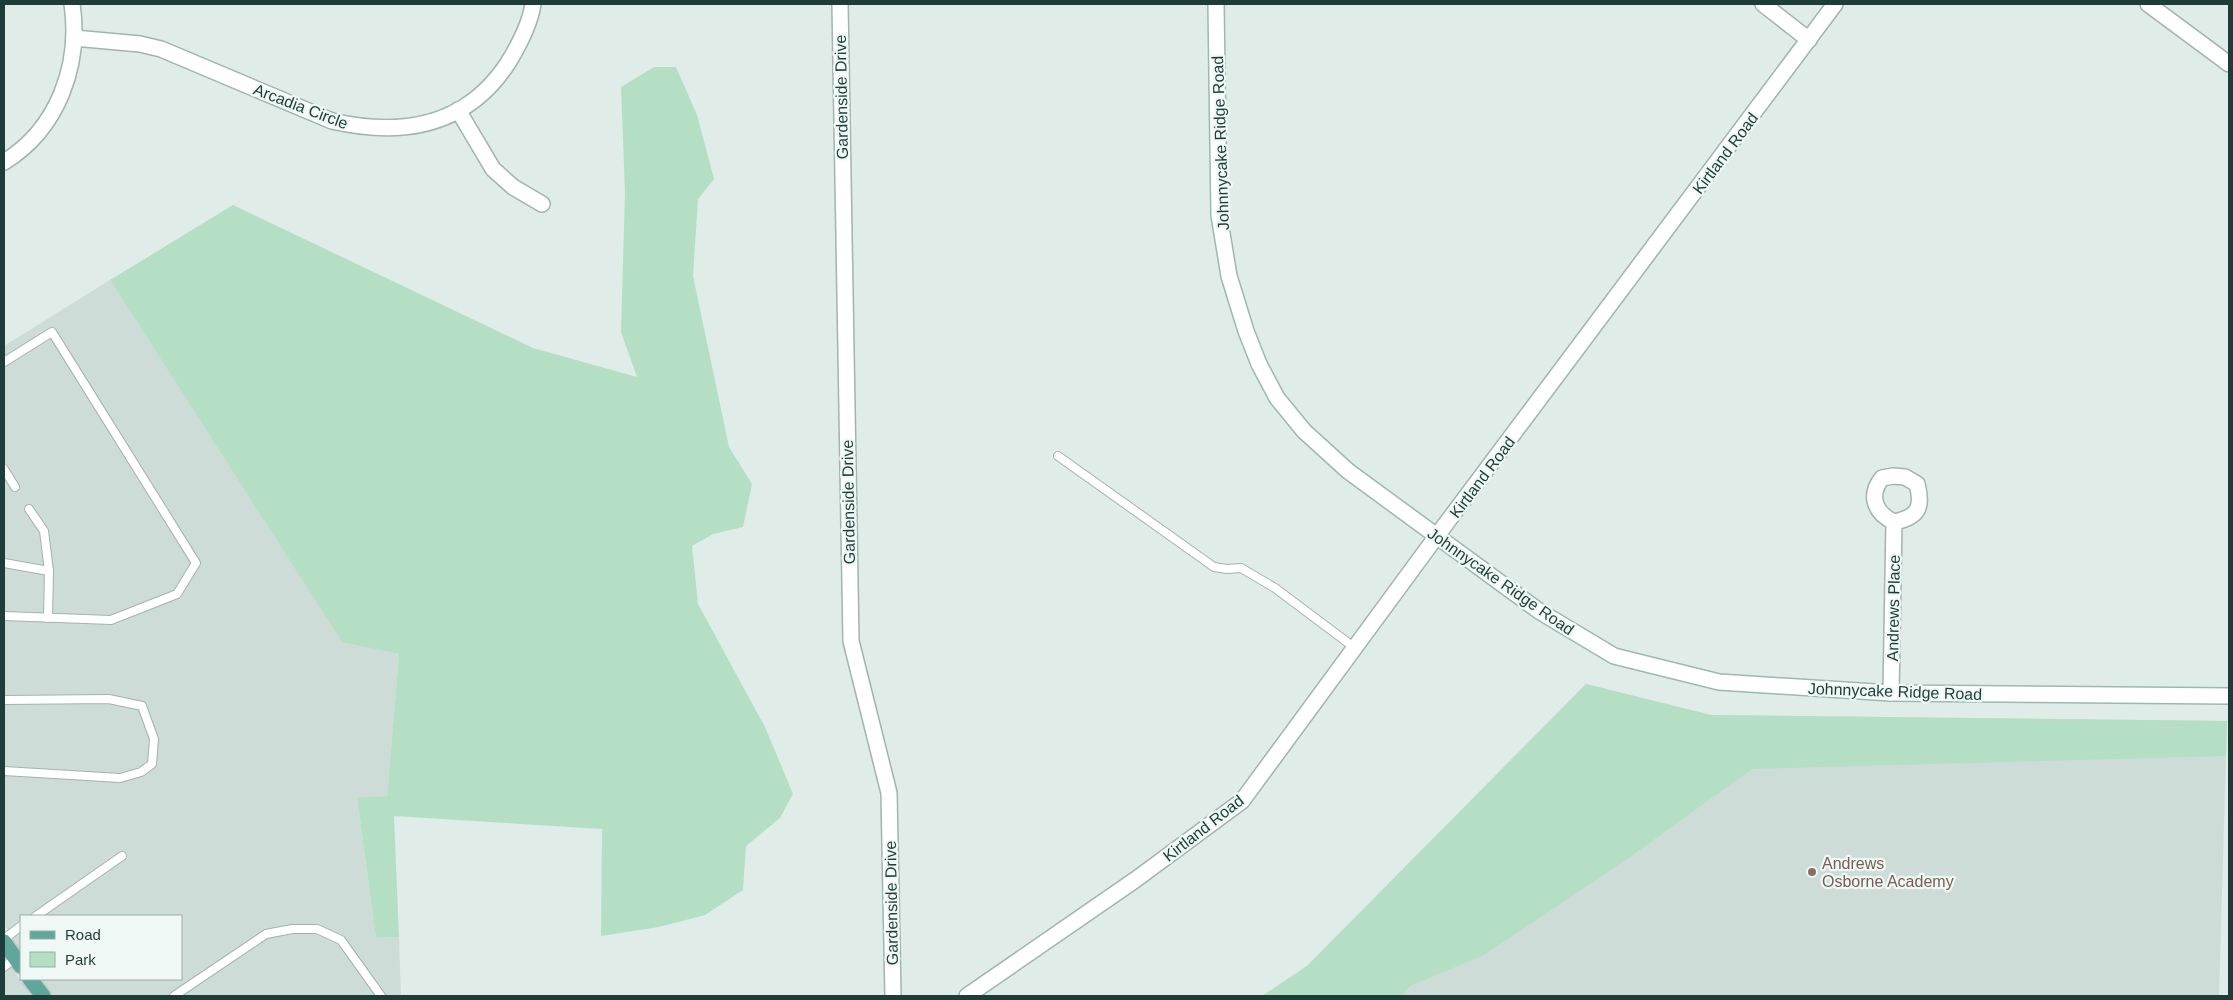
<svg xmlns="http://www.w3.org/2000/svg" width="2233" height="1000" font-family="Arial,sans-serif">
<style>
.built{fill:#cddcd6}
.green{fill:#b5dfc5}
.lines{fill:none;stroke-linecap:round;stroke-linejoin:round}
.lane-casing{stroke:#a1b4af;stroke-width:10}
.street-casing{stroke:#a1b4af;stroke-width:18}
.secondary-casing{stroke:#9cb9b1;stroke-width:18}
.primary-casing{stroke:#c0c9c7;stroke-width:18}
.lane{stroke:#fff;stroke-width:8}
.street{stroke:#fff;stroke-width:15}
.secondary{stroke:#fff;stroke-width:15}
.primary{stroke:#5fa69b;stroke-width:15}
.education-dot{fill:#8d6e63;stroke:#eff8f5;stroke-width:2}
.labels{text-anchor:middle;stroke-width:4.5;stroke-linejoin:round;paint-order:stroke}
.street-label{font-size:16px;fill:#1e3d38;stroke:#eff8f5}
.education-label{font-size:16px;fill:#785e54;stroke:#eff8f5;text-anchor:start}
</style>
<rect width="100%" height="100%" fill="#dfece7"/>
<g class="built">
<path d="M110 280 342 641 399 654 387 796 357 799 376 938 399 937 401 996H51L39 979H181V916H21V952L4 925V346Z"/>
<path d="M1586 684 1711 715 2227 721 2219 996H1262L1307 966Z"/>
<path d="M4 957 31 996H4Z"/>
</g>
<g class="green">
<path d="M654 67H676L697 115 714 179 698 199 693 276 729 447 752 484 743 527 713 534 692 546 698 604 765 727 793 794 780 818 746 846 743 890 705 915 659 927 601 936 602 829 394 816 399 937 376 938 357 798 387 796 399 654 342 642 110 280 233 205 533 348 637 377 621 332 625 193 621 87Z"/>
<path d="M1586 684 1711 715 2227 721 2226 756 1752 769 1630 857 1484 955 1410 986 1402 996H1262L1307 966Z"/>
</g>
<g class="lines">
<g class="lane-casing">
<g id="lane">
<path d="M4 362 52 332 196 563 177 594 111 620 4 616"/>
<path d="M1058 456 1214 567 1227 569 1241 568 1275 588 1355 648"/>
<path d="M4 469 15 487"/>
<path d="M29 509 44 531 49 571 48 618"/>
<path d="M4 563 49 571"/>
<path d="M4 700 109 699 142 706 154 739 152 764 141 772 120 778 4 771"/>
<path d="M36 916 122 856"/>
<path d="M4 939 21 926"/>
<path d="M4 967 15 958"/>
<path d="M174 996 266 934 292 929H317L341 940 381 996"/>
</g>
</g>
<g class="street-casing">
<g id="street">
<path d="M840 4 851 641 889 793 893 996"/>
<path d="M1763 4 1809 40"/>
<path d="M2148 4 2229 64"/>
<path d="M74 38 140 44 161 49 332 121C402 137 466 127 508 63 519 45 530 25 533 4"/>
<path d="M458 110 493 169 513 187 542 204"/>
<path d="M4 162C58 129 81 65 72 4"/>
<path d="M1893 476 1905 477 1917 484C1923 507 1919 517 1894 522 1875 513 1868 496 1882 478Z"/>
<path d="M1891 693 1894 522"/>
<path d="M967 996 1135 880 1242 801 1436 537 1835 4"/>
</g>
</g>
<g class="secondary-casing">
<path id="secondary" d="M1216 4 1219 215 1229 276 1246 331 1259 364 1277 398 1304 431 1348 471 1539 611 1614 656 1719 682 1891 693 2229 696"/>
</g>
<g class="primary-casing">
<g id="primary">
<path d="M4 942 21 966"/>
<path d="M30 979 43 996"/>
</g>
</g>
<use href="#lane" class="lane"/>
<use href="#street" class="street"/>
<use href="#secondary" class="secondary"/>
<use href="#primary" class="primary"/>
</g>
<circle class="education-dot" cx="1812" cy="872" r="5"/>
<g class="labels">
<g class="street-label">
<text transform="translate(841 97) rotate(-91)" y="6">Gardenside Drive</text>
<text transform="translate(301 106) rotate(21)" y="6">Arcadia Circle</text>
<text transform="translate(1220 143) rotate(-92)" y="6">Johnnycake Ridge Road</text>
<text transform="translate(1725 153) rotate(-53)" y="6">Kirtland Road</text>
<text transform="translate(1482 477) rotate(-53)" y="6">Kirtland Road</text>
<text transform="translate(848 502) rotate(-91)" y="6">Gardenside Drive</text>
<text transform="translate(1501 581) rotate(35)" y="6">Johnnycake Ridge Road</text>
<text transform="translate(1893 608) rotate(-89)" y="6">Andrews Place</text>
<text transform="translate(1895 691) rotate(2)" y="6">Johnnycake Ridge Road</text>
<text transform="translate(1203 828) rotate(-38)" y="6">Kirtland Road</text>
<text transform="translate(891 903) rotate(-91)" y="6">Gardenside Drive</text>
</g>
<g class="education-label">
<text x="1822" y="869">Andrews<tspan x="1822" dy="18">Osborne Academy</tspan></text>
</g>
</g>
<rect width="2233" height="1000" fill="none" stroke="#1e3d38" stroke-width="10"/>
<rect x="20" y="915" width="162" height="65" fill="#eff8f5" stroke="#9bada9"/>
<rect x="30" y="931" width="25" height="8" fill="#5fa69b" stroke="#9bada9"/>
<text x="65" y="940" font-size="15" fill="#1e3d38">Road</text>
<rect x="30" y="952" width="25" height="15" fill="#b5dfc5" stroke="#9bada9"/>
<text x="65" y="965" font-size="15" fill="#1e3d38">Park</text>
</svg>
